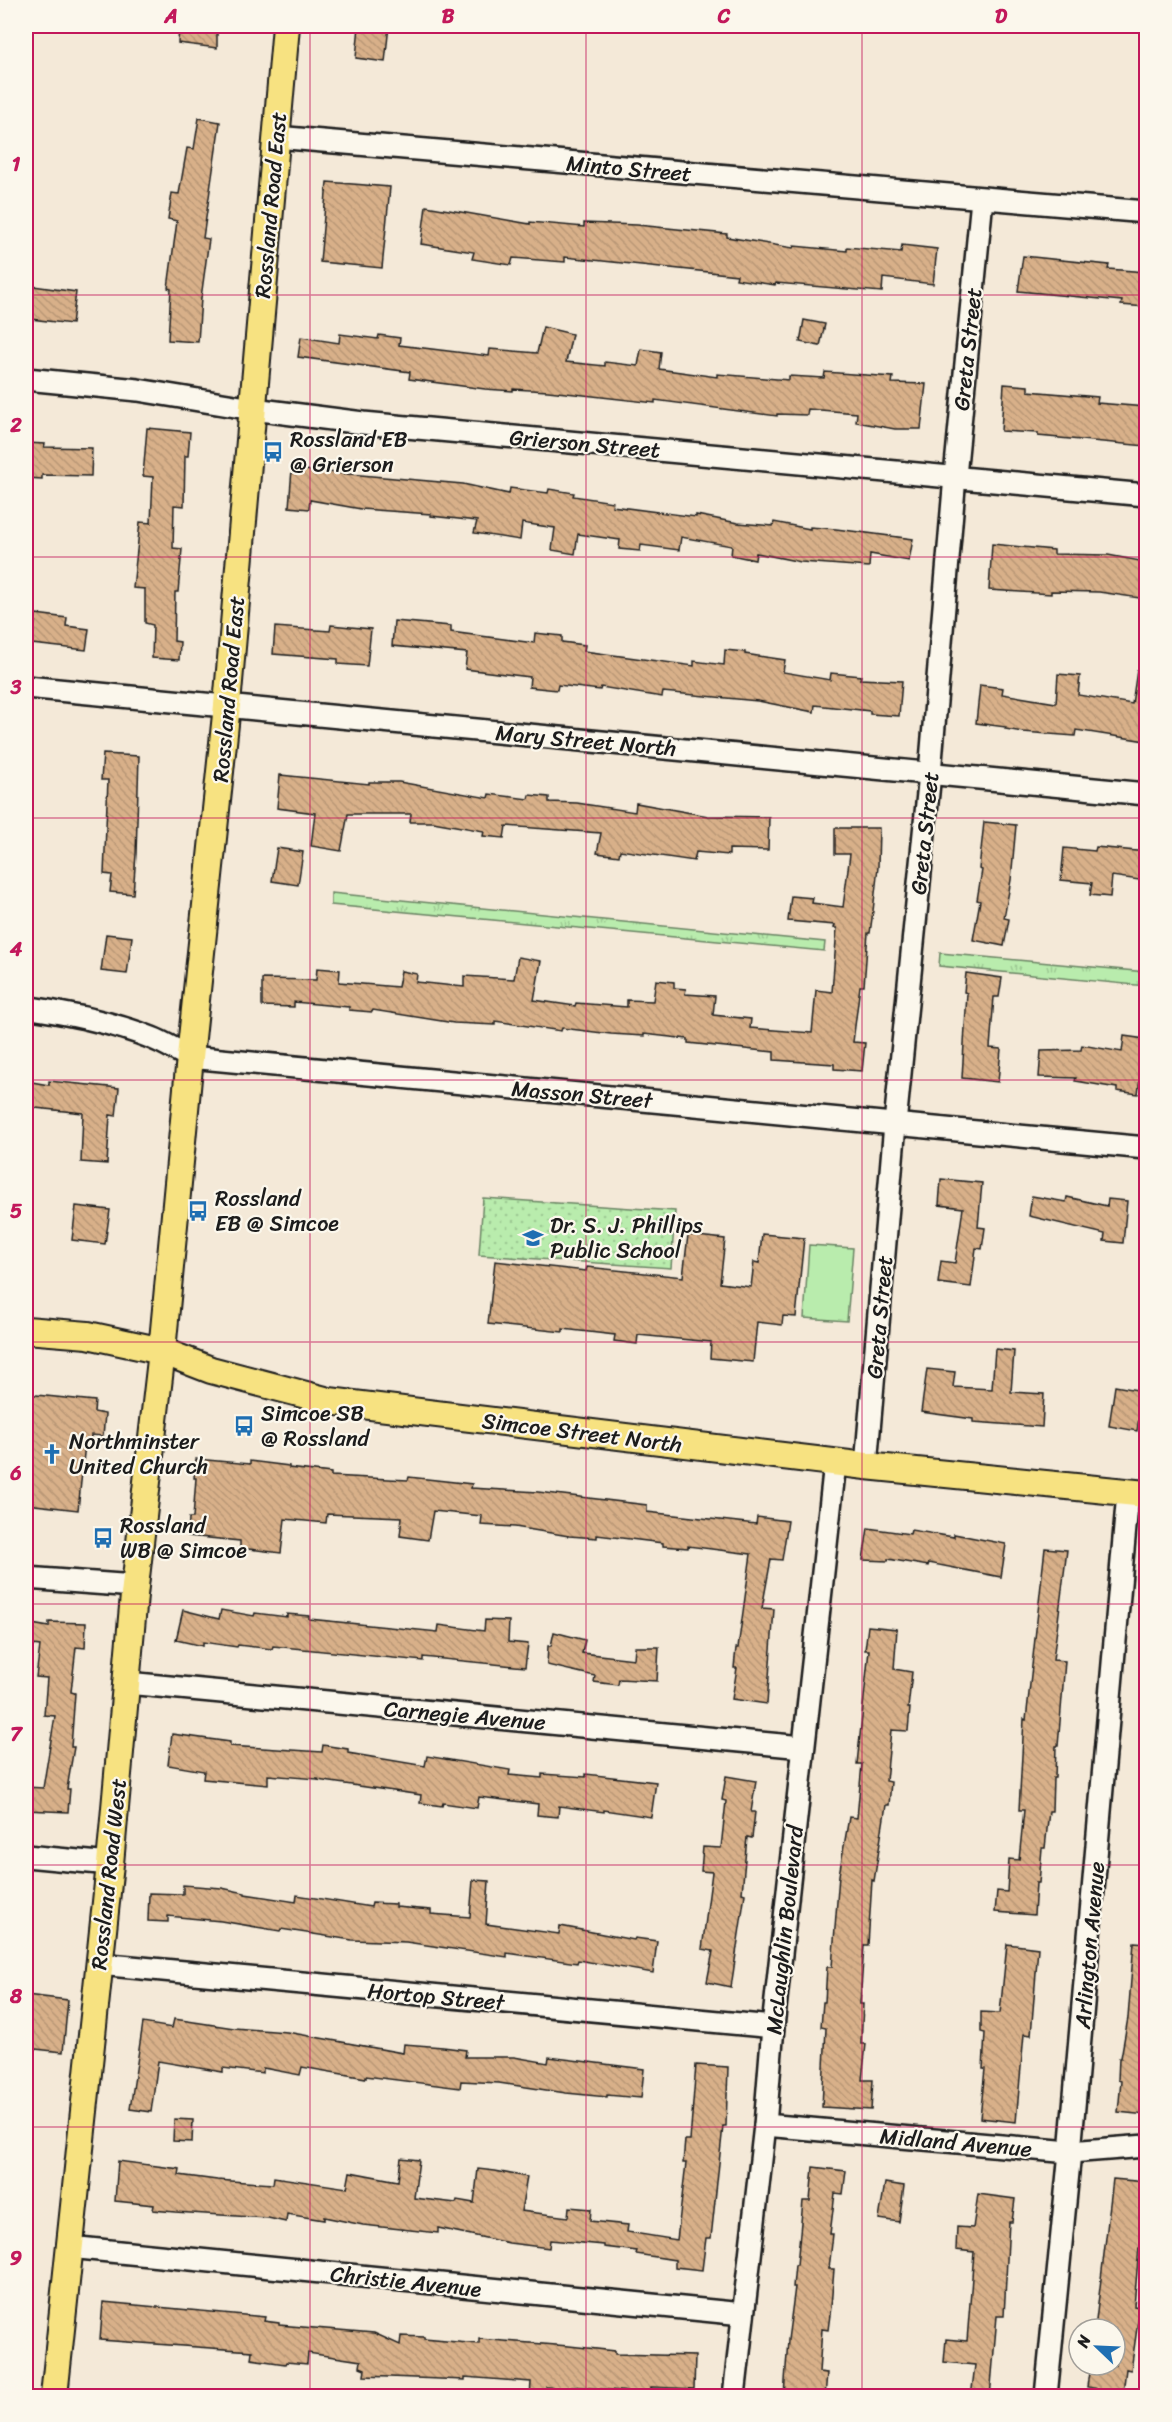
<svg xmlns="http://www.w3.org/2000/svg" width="1172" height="2422" font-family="Sriracha,sans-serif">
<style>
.grass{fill:url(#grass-tufts);stroke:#6a8464;stroke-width:1.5}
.park{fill:url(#park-dots);stroke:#6a8464;stroke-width:1.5}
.pitch{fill:#b9ecad;stroke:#6a8464;stroke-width:1.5}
.building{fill:url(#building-back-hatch);stroke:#1c1c1c;stroke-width:1.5}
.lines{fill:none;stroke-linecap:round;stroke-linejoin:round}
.minor-casing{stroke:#1c1c1c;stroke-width:26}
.major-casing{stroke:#1c1c1c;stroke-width:30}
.minor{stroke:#fbf7ec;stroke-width:21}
.major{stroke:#f7e281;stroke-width:26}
.grid{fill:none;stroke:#c2185b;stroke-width:1.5;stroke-opacity:0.55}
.labels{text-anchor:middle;stroke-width:4.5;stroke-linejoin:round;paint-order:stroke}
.street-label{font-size:22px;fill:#1c1c1c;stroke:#fbf7ec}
.poi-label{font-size:22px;fill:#1c1c1c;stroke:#fbf7ec;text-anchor:start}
.neatline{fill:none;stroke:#c2185b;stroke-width:2}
.grid-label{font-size:20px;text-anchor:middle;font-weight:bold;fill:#c2185b}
</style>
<defs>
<pattern id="grass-tufts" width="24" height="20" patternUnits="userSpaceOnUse" patternTransform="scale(1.5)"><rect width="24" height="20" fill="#b9ecad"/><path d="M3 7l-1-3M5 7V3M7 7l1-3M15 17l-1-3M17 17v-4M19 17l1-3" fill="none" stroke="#9eca94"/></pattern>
<pattern id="park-dots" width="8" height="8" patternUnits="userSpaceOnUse" patternTransform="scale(1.5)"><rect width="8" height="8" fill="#b9ecad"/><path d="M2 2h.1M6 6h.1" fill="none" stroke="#9eca94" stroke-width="1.8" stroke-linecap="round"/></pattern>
<pattern id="building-back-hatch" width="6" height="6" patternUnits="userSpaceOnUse" patternTransform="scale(1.5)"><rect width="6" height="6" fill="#d8b089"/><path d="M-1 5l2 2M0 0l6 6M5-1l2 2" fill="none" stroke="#b99776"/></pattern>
</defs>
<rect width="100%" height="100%" fill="#f4e9d8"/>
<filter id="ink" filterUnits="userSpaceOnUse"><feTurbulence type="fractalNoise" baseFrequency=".0167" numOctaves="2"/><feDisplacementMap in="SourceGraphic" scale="12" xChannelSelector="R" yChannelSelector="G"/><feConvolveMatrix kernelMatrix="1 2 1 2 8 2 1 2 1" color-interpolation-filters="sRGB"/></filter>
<g filter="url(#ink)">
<g class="grass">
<path d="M331 893 825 942 824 951 331 905Z"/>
<path d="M940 953 1146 972V986L939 966Z"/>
</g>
<path class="park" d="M483 1198 675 1211 671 1268 479 1255Z"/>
<path class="pitch" d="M809 1245 853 1248 847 1321 804 1318Z"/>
<g class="building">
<path d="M179 26H217V48L178 43Z"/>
<path d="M359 26H389L385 62 356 58Z"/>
<path d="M199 118 220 122 203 238 209 239 201 298 198 342 168 340 171 289 168 288 177 221 168 219 172 193 179 194 187 148 194 149Z"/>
<path d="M327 182 390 187 382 268 320 262Z"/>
<path d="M426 206 530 224V222L584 227V223L637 225 727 234V237L793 248 794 246 847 251V247L901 252 902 245 937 249 933 284 883 278 882 292 776 283 775 285 736 279 737 275 565 257V262L513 258 511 265 472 259 474 252 421 244Z"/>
<path d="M1023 256 1109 265 1108 269 1146 272V307L1121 305 1122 301 1018 291Z"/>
<path d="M26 285 76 292 72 324 31 319 32 314H26Z"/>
<path d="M804 320 825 324 820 346 800 342Z"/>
<path d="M543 327 572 334 566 362 605 366V362L638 366 641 349 661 352 659 369 717 377V374L789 380V376L824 378 825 372 893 377 892 383 926 384 921 429H895L856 422 857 413 808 409 807 415 777 414V416L655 400V403L548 391 513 389V391L485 389 409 379 410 372 298 357 301 337 339 343 340 334 378 339 379 335 400 338 399 345 489 356 490 349 537 353Z"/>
<path d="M1004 384 1028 386V391L1098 397 1097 403 1146 407V446L1038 436V433L1001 431Z"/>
<path d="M147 428 190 432 188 456H185L184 506 174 505 173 548 182 549 178 592H175L174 641 180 642 179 660 152 658 153 625 145 623V589L133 588 140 522 151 523 153 477 143 476Z"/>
<path d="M26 443 45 444 44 447 92 448 91 476 42 475V479L26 478Z"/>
<path d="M292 469 463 484 509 494 510 488 548 493 549 489 574 493 573 496 613 502 612 506 696 517V515L738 523 773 526 774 522 810 529V527L836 529 913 539 909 561 870 554 869 567 801 562 756 553 755 560 731 555 732 546 681 537 679 550 641 545 640 551 619 549 620 540 578 534 575 554 552 550 555 528 522 523 520 540 474 533 477 521 431 516V514L361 509 310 500 309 509 289 507Z"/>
<path d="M992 544 1054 550V554L1108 555 1146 562V599L1099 592 1051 591V594L989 590Z"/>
<path d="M36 614 67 618 66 626 89 629 86 650 32 644Z"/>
<path d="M394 621 451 626V632L534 643 535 633 562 636V642L585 645 584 651 694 666V661L724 665 725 650 745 652V654L785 660 783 672 830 680 831 673 861 676 860 679 902 681 899 716 870 714V711L815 705 814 712 758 701 663 692 662 697 601 687 600 690 558 685 557 690 529 687 530 677 465 669 467 653 392 646Z"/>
<path d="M331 625 371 629 367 666 338 664V659L273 654 275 627 330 631Z"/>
<path d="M1137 670 1146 671V741L1076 730 1075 736 1023 732 1005 729 1006 727 976 723 980 685 1003 688 1002 694 1056 703 1058 674 1080 676 1078 695 1132 704Z"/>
<path d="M103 754 139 756 136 854 133 894 110 892 112 875 104 874 108 780H101Z"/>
<path d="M280 775 369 784V782H399L488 798 489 794 528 799 529 795 549 797V802L577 803 635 812 636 803 708 816 769 817 768 850 729 849V855L696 852 694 861 620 850 619 856 597 853 601 833 506 826 504 838 483 836 484 831 433 822H410L411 814H348L341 851 311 846 315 813 277 808Z"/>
<path d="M984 822 1016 825 1011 880 1004 918 1009 919 1004 946 973 940 980 901 977 900 982 870 979 869Z"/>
<path d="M835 828H879L878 867 873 911 870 933H868L864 986H860L853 1042 865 1043 862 1071 834 1069V1064L774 1060V1052L688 1043V1039L644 1034V1036L611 1034 562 1028 561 1031 495 1021V1025L454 1023 373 1010 372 1012 349 1010V1007L294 1002V1007L262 1006V979L316 980 317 968 340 970 339 982 398 987 401 971 417 974 416 982 464 987V976L514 979 518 957 541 961 534 1000 575 1006 576 1003 627 1007V1000L653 1001 656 980 674 982V988L686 989 685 994 715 996 713 1015 751 1019 750 1028 812 1033 816 990 832 992 837 928H834L835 925 788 921 791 896 813 898 812 903 843 907 850 854H835Z"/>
<path d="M1096 847 1146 852V881L1112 876 1110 897 1090 895 1092 883 1061 880 1064 848 1095 851Z"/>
<path d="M277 848 303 852 298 885 272 881Z"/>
<path d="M106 934 132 937 127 974 101 971Z"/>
<path d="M966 973 1002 978 999 997H994L990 1048 1001 1049 998 1082 962 1078 967 993 964 992Z"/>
<path d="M1124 1036 1145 1039 1138 1094 1117 1091V1088L1075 1081 1076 1078 1039 1077 1041 1051 1081 1050 1082 1045 1122 1052Z"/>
<path d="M26 1081 49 1085V1081L119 1088 116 1116 110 1115 107 1164 81 1162 83 1113 26 1107Z"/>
<path d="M941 1179 982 1183 978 1227 985 1228 982 1249 976 1248 971 1287 938 1283 941 1261 955 1263 963 1208 939 1205Z"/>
<path d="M1032 1196 1066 1202 1067 1197 1107 1206 1108 1199 1127 1201 1123 1243 1104 1241 1105 1234 1029 1216Z"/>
<path d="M76 1206 110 1210 105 1244 72 1240Z"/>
<path d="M762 1234 804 1238 796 1317 783 1316 782 1325 757 1322 753 1362 710 1358 711 1342 638 1335 637 1344 614 1341 615 1335 563 1329V1332L488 1324 495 1261 586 1271 587 1267 683 1277 688 1235 725 1239 720 1283 751 1287 754 1262 759 1263Z"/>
<path d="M995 1349 1014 1351 1011 1392 1044 1394 1042 1427 973 1422V1419L921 1412 927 1369 955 1372 953 1387 992 1389Z"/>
<path d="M1115 1386 1143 1391 1137 1431 1109 1426Z"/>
<path d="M26 1394 95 1401 94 1412 105 1414 103 1436 91 1435 90 1445 85 1444 78 1510 26 1504Z"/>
<path d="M196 1459 250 1464V1461L289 1466V1468L331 1473V1476L408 1480 409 1477 472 1484 471 1488 538 1492 647 1505V1512L756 1524 757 1517 788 1521 782 1560 771 1559 762 1608 774 1609 767 1704 732 1699 737 1668H734L736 1648H738L751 1554 688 1546V1548L663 1546V1543L597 1535V1538L569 1536 515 1527 481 1525 482 1516 433 1511 428 1540 400 1536 402 1517 327 1514 326 1523 285 1519 281 1553 240 1548V1541L188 1536 189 1518H193L196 1478H194Z"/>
<path d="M868 1528 910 1534 911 1530 954 1537V1534L1006 1544 1001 1577 929 1563 928 1566 888 1559V1561L863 1560Z"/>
<path d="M1045 1548 1067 1550 1053 1660 1065 1661 1058 1746H1056L1055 1778H1053L1052 1811H1049L1045 1848H1042L1039 1883H1036L1034 1915 995 1912 997 1891 1007 1892 1009 1859 1019 1860 1024 1810H1019L1024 1719 1026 1720Z"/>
<path d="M183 1610 219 1619 221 1610 254 1616 255 1613 287 1617V1614L309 1616V1619L438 1632 439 1625 484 1631 485 1620 509 1621 508 1642 528 1644 525 1667 423 1657V1661L273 1646 272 1649 238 1645 237 1647 203 1642V1646L176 1640Z"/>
<path d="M49 1622 86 1623 85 1648 76 1647 71 1692 75 1693 71 1747H74L67 1789H70L68 1812 26 1810V1787L43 1788 55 1716 44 1715 47 1678 36 1677 40 1646 26 1644V1623L49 1627Z"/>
<path d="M868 1626 897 1629 894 1669 912 1672 908 1708H910L908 1731 891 1730 886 1781 891 1782 889 1805H886L874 1881 872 1880 868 1945H864L860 2004H863L861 2044H866L862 2080H873L871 2110 822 2107 826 2028 821 2027 823 2002H825L827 1967H832L839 1875 849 1817 857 1818 862 1764H857L869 1650H865Z"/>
<path d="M554 1632 585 1640 582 1653 634 1659 635 1647H659L657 1681 619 1679 618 1685 594 1682 595 1676 547 1665 548 1646H551Z"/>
<path d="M172 1734 230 1742V1746L322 1752 323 1745 348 1749V1753L425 1766 427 1756 510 1770 509 1775 542 1778V1774L586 1777V1774L656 1782 651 1817 604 1810V1812L559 1806 558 1817 537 1815 538 1804 479 1797 477 1808 443 1803 442 1806 420 1803 421 1795 317 1780 318 1779 268 1775V1785L203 1779 204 1771 168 1765Z"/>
<path d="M726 1776 756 1781 751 1812H755L752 1838 747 1837 742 1893 745 1894 731 1987 707 1982 713 1951 702 1949 712 1872 701 1871 703 1847 721 1848 726 1801 722 1800Z"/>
<path d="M473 1880 489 1881 486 1924 559 1934 560 1926 634 1940 635 1938 657 1941 653 1973 578 1960 577 1963 507 1953V1957L406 1942 352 1940 281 1929 280 1931 221 1921 168 1916V1922L148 1921 149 1893 183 1894V1885L222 1888 245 1893V1894L296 1902 297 1895 371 1907 372 1903 396 1904V1907L431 1910V1914L470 1917Z"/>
<path d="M1134 1942 1146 1943V2115L1118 2112 1121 2081 1118 2080 1119 2058H1121L1128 2018Z"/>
<path d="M1007 1944 1038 1948 1031 2035 1024 2034 1016 2122 980 2118 985 2069H983L985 2033 981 2032V2012L1000 2013Z"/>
<path d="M26 1995 68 2000 63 2052 26 2048Z"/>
<path d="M174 2019 234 2028 287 2032 403 2053 404 2044 443 2047 466 2050 465 2057H514L548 2063 549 2057 644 2069 641 2098 607 2095V2097L566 2093 499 2083 461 2081 460 2088 366 2076V2078L302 2067 300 2075 263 2068V2073L223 2068V2072L158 2061 151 2112 130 2109 143 2023 172 2028Z"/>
<path d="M696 2065 728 2067 726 2126H723L711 2238H706L702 2270 675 2267V2260L636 2254 637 2251 604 2247V2245L550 2240 549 2248 509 2243 438 2228V2233L363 2225 324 2217V2220L287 2214 286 2222 268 2218 175 2212 153 2210 154 2205 115 2201 118 2161 180 2169 179 2175 217 2180 273 2184 274 2177 347 2188 350 2172 398 2181 401 2158 419 2160 414 2198 456 2203 457 2200 474 2203 478 2169 495 2171 527 2177 521 2211 568 2217 569 2207 591 2209 590 2221 628 2225 627 2232 677 2240 686 2163H683L685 2140H690Z"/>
<path d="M174 2119 193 2120 192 2142 173 2141Z"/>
<path d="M813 2167 846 2171 843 2194 835 2193 830 2234H833L829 2269H834L831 2307 828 2330 822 2329 819 2372 827 2373 825 2397 784 2395 788 2340 795 2287H793L795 2265H797L803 2201H810Z"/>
<path d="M1113 2179 1146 2182V2233L1145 2248H1139L1134 2306 1140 2307 1131 2370 1126 2369 1123 2393 1087 2387 1090 2365H1115V2329H1095Z"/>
<path d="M885 2183 904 2186 899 2222 879 2219Z"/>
<path d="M978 2194 1015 2199 1012 2222H1009L1004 2316H997L990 2397H971L975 2365 944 2362 946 2339 967 2341 974 2252 956 2250 957 2227 973 2228Z"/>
<path d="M103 2302 265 2317 264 2321 279 2323V2325L374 2333 400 2345 401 2336 424 2337V2339L479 2344V2339L569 2346 615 2351V2354L695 2356 694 2389 651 2387V2397H627L628 2392 572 2386V2389L546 2387V2397H530L531 2382 465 2377V2380L364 2376 365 2369 360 2367 361 2361 308 2353 307 2364 286 2362 285 2364 251 2359 252 2351 100 2340Z"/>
</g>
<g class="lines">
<g class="minor-casing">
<g id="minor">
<path d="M276 137 1146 212"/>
<path d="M26 379 138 390 253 409 363 423 1146 495"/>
<path d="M26 687 1146 794"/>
<path d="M26 1007C68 1014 112 1022 152 1038 165 1043 177 1051 190 1057L1146 1148"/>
<path d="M866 1466 895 1124 930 773 955 476 982 199"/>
<path d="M26 1578 135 1586"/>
<path d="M127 1683 803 1747"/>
<path d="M26 1856 110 1864"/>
<path d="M99 1964 773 2027"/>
<path d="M765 2125 1070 2152 1146 2146"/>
<path d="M69 2247 743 2314"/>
<path d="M734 2396 765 2125 773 2027 835 1463"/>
<path d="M1046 2396 1070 2152 1128 1493"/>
</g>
</g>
<g class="major-casing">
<g id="major">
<path d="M26 1330 88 1335 162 1351 211 1370 329 1401 866 1466 1146 1494"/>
<path d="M54 2396 110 1864 134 1595 162 1351 190 1057 227 705 286 26"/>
</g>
</g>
<use href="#minor" class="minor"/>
<use href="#major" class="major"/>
</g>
</g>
<path class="grid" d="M310 26V2396M586 26V2396M862 26V2396M26 295H1146M26 557H1146M26 818H1146M26 1080H1146M26 1342H1146M26 1604H1146M26 1865H1146M26 2127H1146"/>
<defs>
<g id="bus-bare" transform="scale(1.62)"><path d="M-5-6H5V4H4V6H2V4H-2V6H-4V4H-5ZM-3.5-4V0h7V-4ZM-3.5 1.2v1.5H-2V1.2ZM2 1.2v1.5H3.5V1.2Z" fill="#1f6fb2" stroke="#fbf7ec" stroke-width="2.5" paint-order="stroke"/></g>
<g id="school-bare" transform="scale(1.62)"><path d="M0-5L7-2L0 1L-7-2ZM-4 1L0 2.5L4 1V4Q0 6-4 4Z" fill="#1f6fb2" stroke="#fbf7ec" stroke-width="2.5" paint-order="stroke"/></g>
<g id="church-bare" transform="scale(1.62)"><path d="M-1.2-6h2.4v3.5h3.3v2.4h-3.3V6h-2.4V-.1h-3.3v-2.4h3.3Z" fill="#1f6fb2" stroke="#fbf7ec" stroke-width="2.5" paint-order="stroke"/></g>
</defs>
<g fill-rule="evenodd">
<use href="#bus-bare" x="273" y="452"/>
<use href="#bus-bare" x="198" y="1211"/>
<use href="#school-bare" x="533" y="1238"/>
<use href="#bus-bare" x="244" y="1426"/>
<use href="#church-bare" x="52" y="1454"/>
<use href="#bus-bare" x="103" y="1538"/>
</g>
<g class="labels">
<g class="street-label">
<text transform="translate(629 168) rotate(5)" y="8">Minto Street</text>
<text transform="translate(270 205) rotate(-85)" y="8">Rossland Road East</text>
<text transform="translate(967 349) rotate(-84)" y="8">Greta Street</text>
<text transform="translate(585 443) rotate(5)" y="8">Grierson Street</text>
<text transform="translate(228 689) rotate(-85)" y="8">Rossland Road East</text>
<text transform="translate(586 740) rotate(5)" y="8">Mary Street North</text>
<text transform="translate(924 833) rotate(-84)" y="8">Greta Street</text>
<text transform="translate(582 1094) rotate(5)" y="8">Masson Street</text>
<text transform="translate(879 1317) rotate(-85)" y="8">Greta Street</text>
<text transform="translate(582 1432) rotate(7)" y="8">Simcoe Street North</text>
<text transform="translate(465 1715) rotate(5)" y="8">Carnegie Avenue</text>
<text transform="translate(108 1874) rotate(-84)" y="8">Rossland Road West</text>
<text transform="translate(784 1930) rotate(-84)" y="8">McLaughlin Boulevard</text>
<text transform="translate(1089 1945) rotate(-85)" y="8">Arlington Avenue</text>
<text transform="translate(436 1996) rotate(5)" y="8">Hortop Street</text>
<text transform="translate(956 2142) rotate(5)" y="8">Midland Avenue</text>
<text transform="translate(406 2281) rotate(6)" y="8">Christie Avenue</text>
</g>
<g class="poi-label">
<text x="290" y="447">Rossland EB<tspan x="290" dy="25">@ Grierson</tspan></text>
<text x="215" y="1206">Rossland<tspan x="215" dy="25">EB @ Simcoe</tspan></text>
<text x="550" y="1233">Dr. S. J. Phillips<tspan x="550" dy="25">Public School</tspan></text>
<text x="261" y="1421">Simcoe SB<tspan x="261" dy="25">@ Rossland</tspan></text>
<text x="69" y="1449">Northminster<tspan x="69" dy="25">United Church</tspan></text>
<text x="120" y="1533">Rossland<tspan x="120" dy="25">WB @ Simcoe</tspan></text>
</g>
</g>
<rect width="1172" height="2422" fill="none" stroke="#fbf7ec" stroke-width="66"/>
<g transform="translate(1097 2347) rotate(293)"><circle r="28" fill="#fbf7ec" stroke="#a29f99" stroke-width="1.5"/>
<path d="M0-4.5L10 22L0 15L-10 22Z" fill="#1f6fb2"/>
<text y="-9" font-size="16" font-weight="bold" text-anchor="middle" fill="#1c1c1c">N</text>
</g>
<rect x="33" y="33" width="1106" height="2356" class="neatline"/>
<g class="grid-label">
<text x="171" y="23">A</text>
<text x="448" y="23">B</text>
<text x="724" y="23">C</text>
<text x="1001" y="23">D</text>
<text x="16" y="171">1</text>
<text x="16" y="432">2</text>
<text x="16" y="694">3</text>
<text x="16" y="956">4</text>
<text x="16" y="1218">5</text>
<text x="16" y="1480">6</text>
<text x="16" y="1741">7</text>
<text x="16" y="2003">8</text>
<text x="16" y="2265">9</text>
</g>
</svg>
